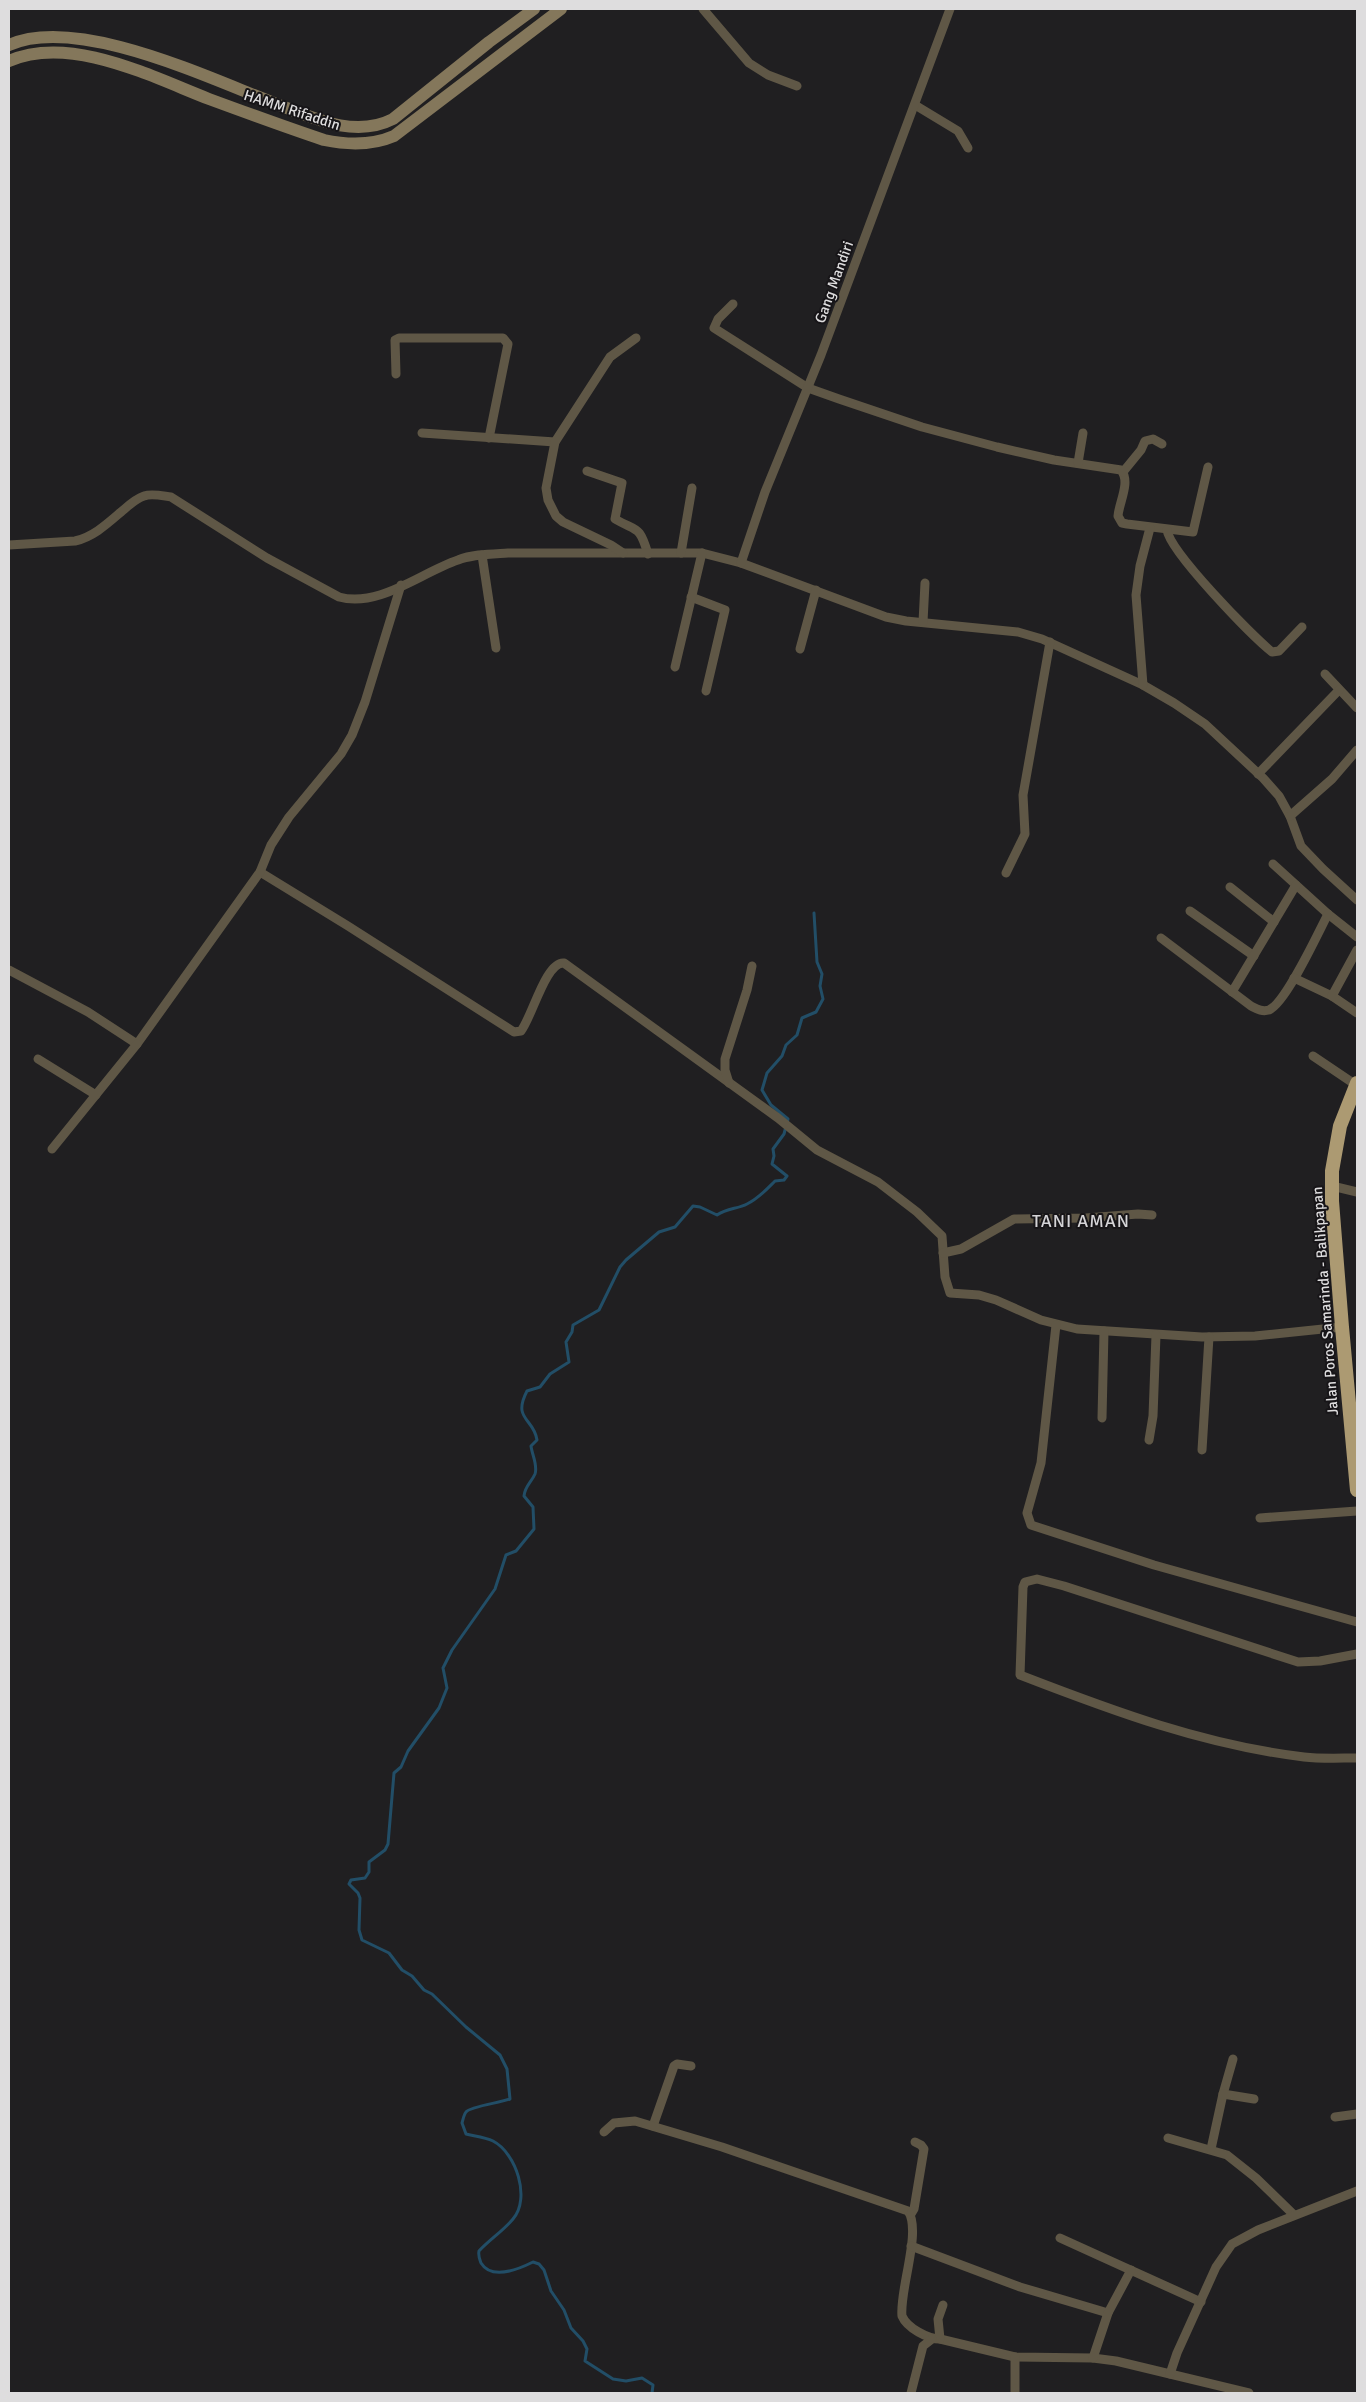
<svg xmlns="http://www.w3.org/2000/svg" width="1366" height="2402" font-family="Signika,sans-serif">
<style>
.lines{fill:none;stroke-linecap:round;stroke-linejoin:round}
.stream{stroke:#224e67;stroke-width:3}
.minor{stroke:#5f5746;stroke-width:9}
.secondary{stroke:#84775b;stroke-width:12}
.trunk{stroke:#ac9a72;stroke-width:14}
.labels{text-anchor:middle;stroke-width:4;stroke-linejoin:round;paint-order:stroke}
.street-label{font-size:15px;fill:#deddde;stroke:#171518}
.quarter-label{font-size:18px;letter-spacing:1px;fill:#d5d4d7;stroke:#171518}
</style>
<rect width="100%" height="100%" fill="#201f21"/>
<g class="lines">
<path class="stream" d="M652 2393 653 2385 642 2378 626 2381 613 2379 585 2361 587 2349 583 2341 571 2328 564 2310 551 2291 544 2270 539 2264 533 2262C519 2269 492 2281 481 2263 479 2258 478 2256 479 2251 489 2240 503 2231 513 2219 531 2198 516 2153 493 2141 485 2137 474 2136 466 2134L462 2123C463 2120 464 2114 466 2112 471 2106 500 2103 510 2099L507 2069 500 2055 466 2027 432 1994 424 1990 412 1976 402 1970 389 1953 362 1940 359 1930 360 1898 358 1893 349 1884 351 1880 365 1878 369 1872V1862L385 1850 388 1844 394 1773 401 1767 408 1751 439 1708 447 1688 443 1668 452 1650 495 1589 506 1555 516 1551 534 1529 533 1507 524 1496C525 1486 531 1483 535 1474 538 1465 532 1455 531 1446L537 1440C534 1418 512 1420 527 1391L540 1387 550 1374 569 1362 566 1342 572 1332 573 1325 599 1310 620 1267 626 1260 659 1232 675 1227 693 1206 700 1207 717 1215C727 1208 738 1209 747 1204 759 1198 766 1190 775 1181L784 1180 787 1176 772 1164 774 1156 773 1149 784 1134 788 1119 771 1105 762 1090 767 1073 782 1056 786 1045 797 1035 802 1018 816 1012 823 999 820 986 822 974 817 962 814 913"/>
<g class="minor">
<path d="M703 9 749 63 768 75 797 86"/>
<path d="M915 105 958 131 968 148"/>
<path d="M733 304 718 319 714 328 808 388 839 399 922 427 997 447 1054 460 1121 470C1131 482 1119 502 1118 516L1122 523 1127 524 1193 532 1208 467"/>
<path d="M396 374 395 340 399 338H503L508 344 489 438"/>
<path d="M422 433 555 442"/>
<path d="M1078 463 1083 433"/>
<path d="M587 471 622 483 615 519C637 532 639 524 648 554"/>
<path d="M1123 472 1141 450 1145 441 1153 439 1162 444"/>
<path d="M1167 530C1170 552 1252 636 1272 652L1279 651 1302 627"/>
<path d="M9 545 75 541C93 537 107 524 121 512 128 506 135 499 144 496 152 493 163 496 171 497L267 558 339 597C379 608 420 573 458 560 473 554 492 554 508 553H702L741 563 886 617 906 621 1018 632 1042 639 1143 685 1174 703 1205 724 1263 778 1279 796 1290 816 1301 846 1323 869 1357 900"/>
<path d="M623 553 611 545 563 522 556 516 548 500 546 488 555 442 610 357 636 338"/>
<path d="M681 553 692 488"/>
<path d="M482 555 496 648"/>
<path d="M741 563 765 492 821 355 950 9"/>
<path d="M691 597 725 610 706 691"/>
<path d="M923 622 925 583"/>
<path d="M800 649 816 590"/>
<path d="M675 667 702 553"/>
<path d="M1325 674 1357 708"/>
<path d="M1143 685 1136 595 1140 566 1150 528"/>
<path d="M1258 774 1339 690"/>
<path d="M1290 816 1332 779 1357 750"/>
<path d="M1273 864 1328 914 1357 937"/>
<path d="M260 872 348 926 514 1032 521 1031C532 1017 546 961 564 963L778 1118 817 1150 878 1182 917 1212 942 1236 945 1277 950 1293 979 1295 996 1300 1041 1320 1077 1329 1202 1337 1255 1336 1342 1327"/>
<path d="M1006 873 1025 834 1023 795 1050 642"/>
<path d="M1230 887 1274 922"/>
<path d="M1190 911 1254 956"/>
<path d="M1161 938 1251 1006C1257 1009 1262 1012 1269 1010 1286 1003 1318 933 1328 914"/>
<path d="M9 970 88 1012 137 1044 260 872 271 845 289 817 341 754 352 735 365 702 401 585"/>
<path d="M1294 978 1332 996 1357 1013"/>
<path d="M1232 992 1296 885"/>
<path d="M1332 996 1357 950"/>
<path d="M1313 1056 1356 1085"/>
<path d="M38 1059 96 1095"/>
<path d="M729 1083 725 1070V1059L747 990 752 966"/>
<path d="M52 1149 137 1044"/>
<path d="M1332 1186 1357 1192"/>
<path d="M943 1253 961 1249 1014 1219 1086 1218 1138 1214 1152 1215"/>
<path d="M1056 1325 1041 1463 1027 1513 1031 1525 1154 1565 1357 1622"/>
<path d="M1102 1418 1104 1331"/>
<path d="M1149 1440 1153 1416 1156 1335"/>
<path d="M1202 1450 1209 1337"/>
<path d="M1260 1518 1357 1511"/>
<path d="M1357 1654 1320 1661 1298 1662 1064 1586 1037 1579 1025 1582 1023 1587 1020 1675C1113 1711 1204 1745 1304 1757 1321 1759 1340 1758 1357 1758"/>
<path d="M1223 2094 1233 2059"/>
<path d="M1335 2117 1357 2114"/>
<path d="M653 2126 674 2066 677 2064 691 2066"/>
<path d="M604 2132 614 2123 635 2121 722 2147 908 2211C922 2231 899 2291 902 2316 907 2328 928 2339 940 2339L1015 2357 1093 2358 1116 2361 1249 2393"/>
<path d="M1168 2138 1227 2155 1256 2178 1294 2215"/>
<path d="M1211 2149 1223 2094 1254 2099"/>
<path d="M911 2214 914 2209 924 2149 921 2145 915 2142"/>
<path d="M1060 2238 1201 2302"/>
<path d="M911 2246 1020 2287 1108 2313"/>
<path d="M940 2339 938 2319 943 2305"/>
<path d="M1093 2358 1108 2313 1131 2270"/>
<path d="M1170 2374 1177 2353 1216 2267 1232 2244 1258 2230 1357 2191"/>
<path d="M911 2393 923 2346 932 2339"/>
<path d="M1015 2393V2357"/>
</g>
<g class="secondary">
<path d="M9 45C77 15 206 77 274 103 311 117 354 139 393 119L489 42 534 9"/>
<path d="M9 61C70 34 152 77 209 99 247 113 285 127 324 140 348 145 371 146 394 136L561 9"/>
</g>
<path class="trunk" d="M1357 1083 1340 1126 1332 1171V1201L1342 1327 1357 1490"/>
</g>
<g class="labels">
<g class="street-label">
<text transform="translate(292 110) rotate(18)" y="5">HAMM Rifaddin</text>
<text transform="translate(834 282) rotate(-70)" y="5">Gang Mandiri</text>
<text transform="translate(1325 1301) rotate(-94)" y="5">Jalan Poros Samarinda - Balikpapan</text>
</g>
<g class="quarter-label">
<text x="1081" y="1227">TANI AMAN</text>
</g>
</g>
<rect width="1366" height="2402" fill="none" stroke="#deddde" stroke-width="20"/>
</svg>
